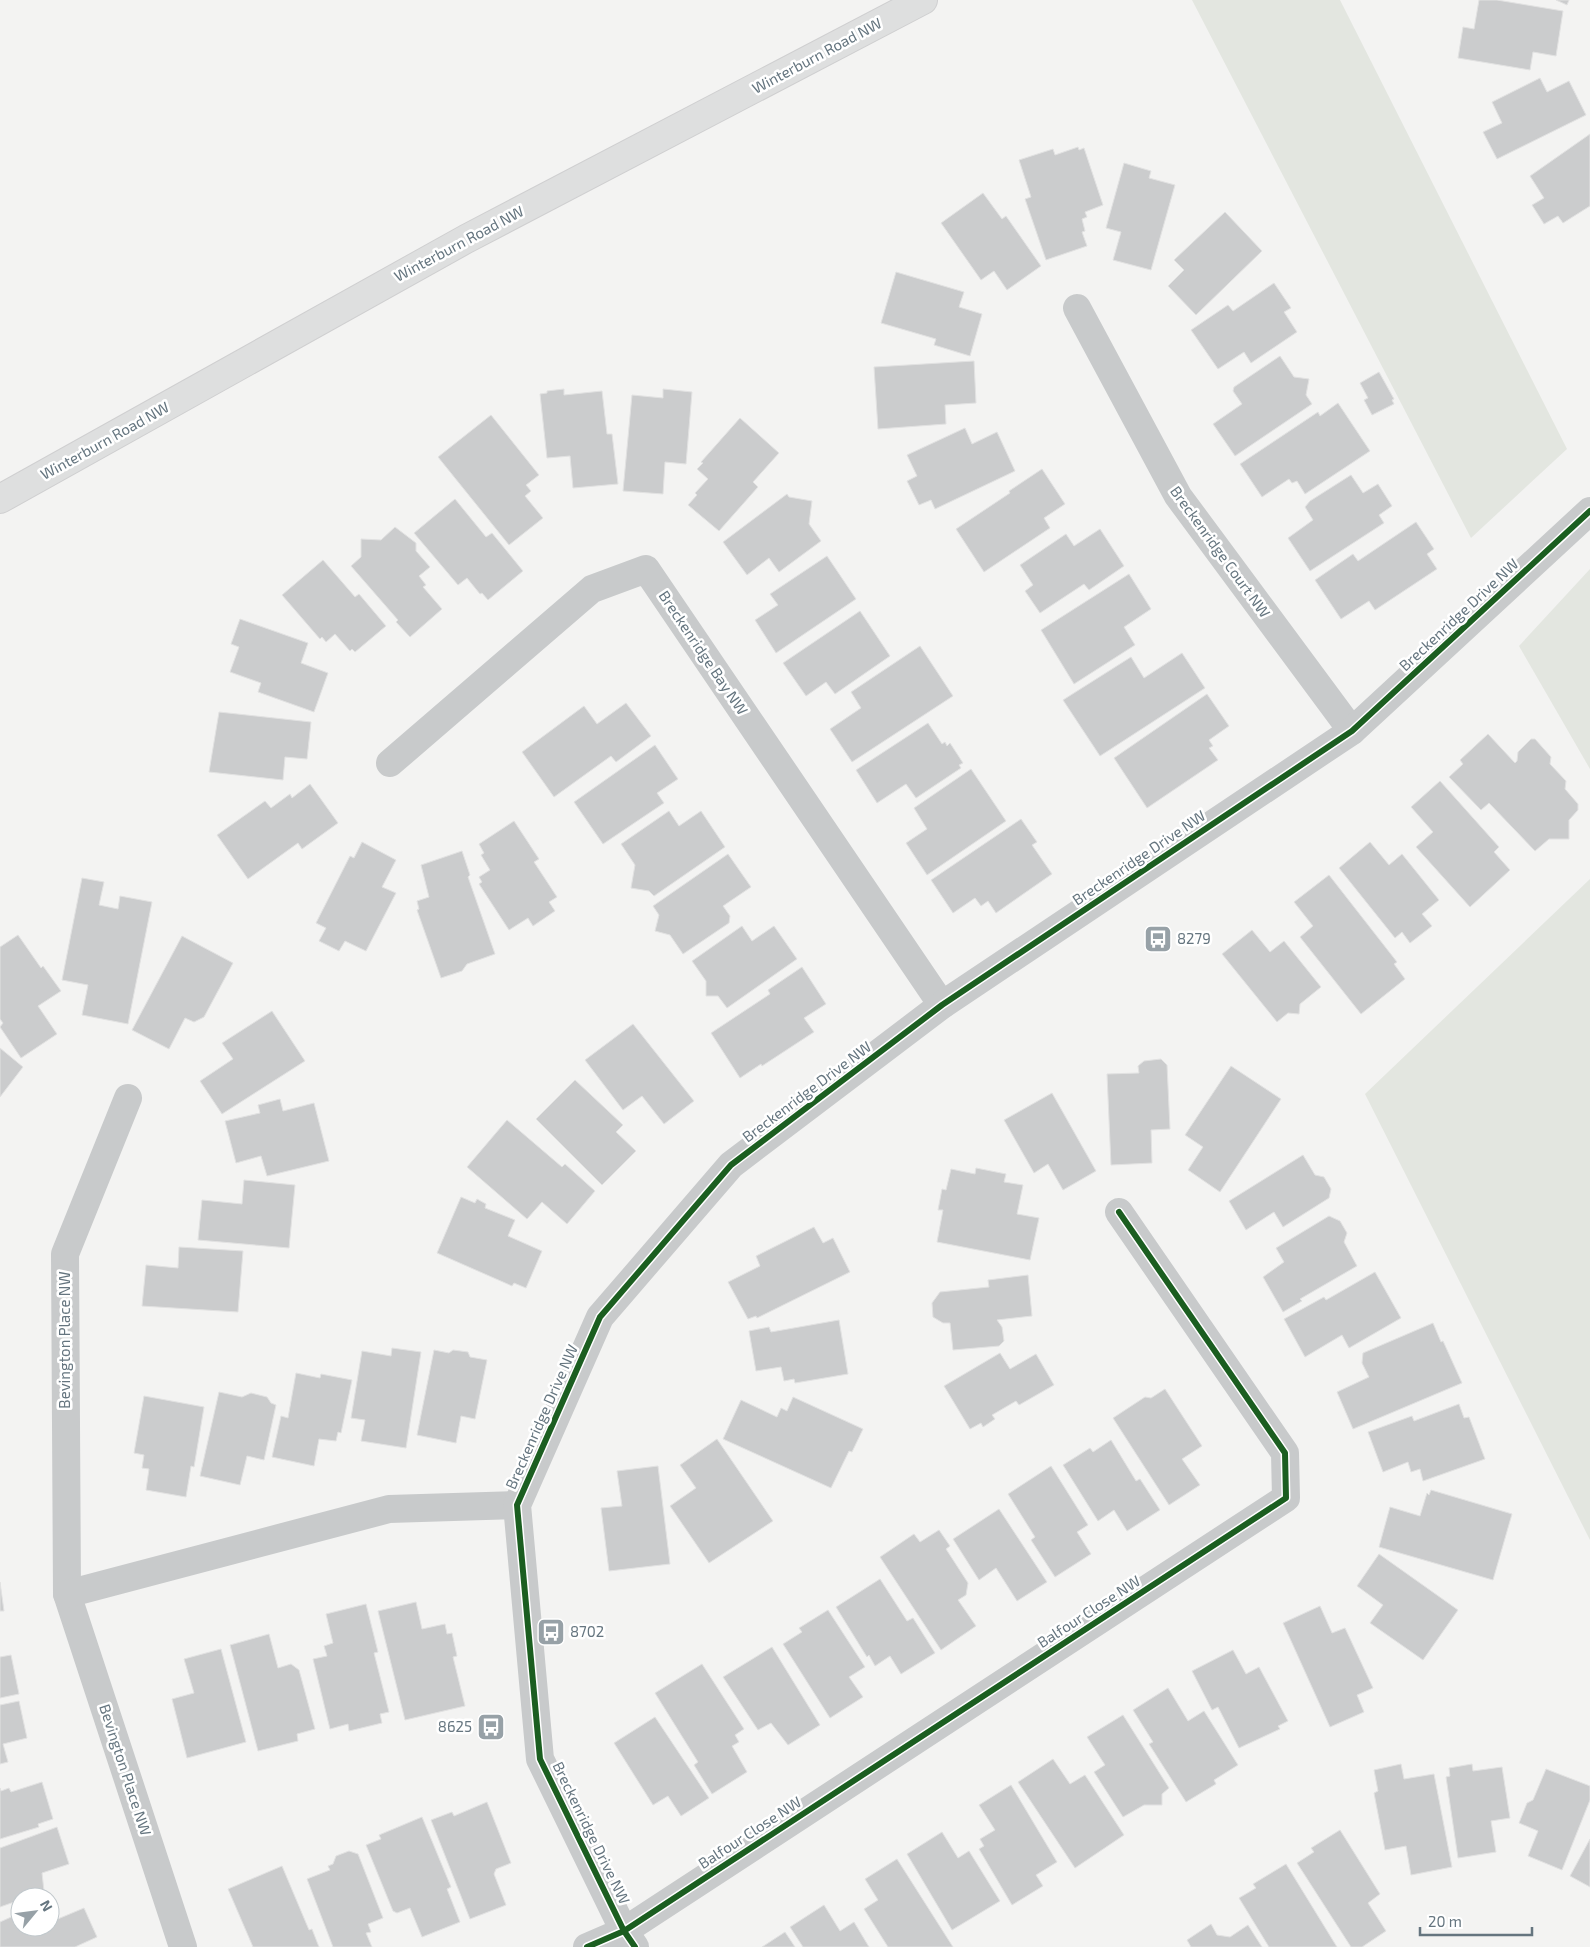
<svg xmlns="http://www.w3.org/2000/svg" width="1590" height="1947" font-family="'Exo 2',sans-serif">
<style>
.green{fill:#e3e6e0}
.building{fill:#cbcccd;stroke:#e2e2e2}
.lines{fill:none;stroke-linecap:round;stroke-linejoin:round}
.secondary-casing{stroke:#cfcfd0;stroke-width:30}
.minor{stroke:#c8cacb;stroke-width:28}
.tertiary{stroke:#c8cacb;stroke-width:28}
.secondary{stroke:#dedfdf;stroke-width:28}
.cycleway-casing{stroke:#fff;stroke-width:9}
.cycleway{stroke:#1b5e20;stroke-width:6}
.labels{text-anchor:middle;stroke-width:5;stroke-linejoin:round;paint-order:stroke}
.street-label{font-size:15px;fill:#65757f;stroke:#fff}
.poi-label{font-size:15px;fill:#65757f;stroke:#fff;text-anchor:start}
</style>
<rect width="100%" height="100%" fill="#f3f3f2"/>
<g class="green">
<path d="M1192 0H1340L1567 449 1471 538Z"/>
<path d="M1590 569V769L1519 646Z"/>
<path d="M1590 879V1540L1365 1094Z"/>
</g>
<g class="building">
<path d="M1479 0H1497L1563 11 1556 56 1533 52 1530 70 1458 58 1463 27 1474 29Z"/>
<path d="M1556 0H1569L1567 5Z"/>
<path d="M1540 78 1547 92 1569 81 1586 115 1497 159 1483 132 1502 123 1492 102Z"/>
<path d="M1590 134V206L1563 223 1558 216 1544 224 1532 205 1544 198 1530 176Z"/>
<path d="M1078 147 1079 150 1084 148 1103 205 1085 212 1087 217 1082 219 1085 231 1082 232 1087 246 1046 260 1025 199 1031 197 1019 160 1053 149 1055 155Z"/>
<path d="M1124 163 1151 171 1149 178 1175 185 1151 270 1113 260 1121 232 1106 228Z"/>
<path d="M983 193 1002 219 1006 216 1041 266 1007 290 994 271 981 280 941 223Z"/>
<path d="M1225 212 1262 251 1196 315 1168 286 1184 270 1174 260Z"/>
<path d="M896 272 964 292 959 307 982 314 970 356 934 345 936 339 881 323Z"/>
<path d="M1274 283 1291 308 1284 312 1297 332 1251 363 1244 352 1218 369 1191 330 1228 305 1233 311Z"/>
<path d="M1280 356 1294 377 1309 379 1306 395 1312 404 1235 456 1213 424 1242 404 1233 391 1234 387Z"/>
<path d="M974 361 976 403 945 405 946 424 878 429 874 367Z"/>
<path d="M1379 372 1394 399 1392 400 1394 404 1372 415 1364 400 1368 398 1360 383Z"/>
<path d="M564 389V395L602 391 607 434H612L618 484 573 488 570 456 547 458 540 394 547 393V391Z"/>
<path d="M663 389 692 392 686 464 665 462 663 494 623 491 632 395 663 398Z"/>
<path d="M1338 403 1370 451 1305 494 1297 481 1292 483 1289 479 1262 497 1240 464 1318 412 1320 416Z"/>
<path d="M491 415 539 475 526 485 531 491 525 496 543 518 509 545 438 457Z"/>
<path d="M740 418 779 453 753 482 758 487 719 531 688 505 697 495 695 493 708 479 697 469 703 463 701 462Z"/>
<path d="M965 428 972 444 997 432 1015 471 935 509 931 500 919 505 907 481 917 476 907 455Z"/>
<path d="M1042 469 1065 504 1044 518 1050 528 984 572 956 529 1010 493 1009 491Z"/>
<path d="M1351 475 1363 493 1378 484 1392 506 1379 515 1384 523 1310 571 1288 538 1313 520 1305 507 1310 501Z"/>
<path d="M787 494 789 497 812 501 809 524 821 541 779 572 769 558 747 575 723 542Z"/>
<path d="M455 499 486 537 492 533 523 571 488 600 482 593 480 594 467 578 458 585 414 533Z"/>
<path d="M1416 522 1434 549 1427 554 1437 569 1375 610 1369 601 1341 619 1315 580 1353 554 1358 561Z"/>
<path d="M395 527 416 543V551L430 567 419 576 426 585 423 587 442 609 410 637 396 622 398 620 351 566 361 557V539L381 540Z"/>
<path d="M1100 529 1124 566 1089 590 1084 584 1040 613 1025 591 1033 585 1020 565 1066 534 1074 546Z"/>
<path d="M827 556 856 599 776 653 755 620 778 605 770 594Z"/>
<path d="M323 560 355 597 359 594 386 626 355 652 352 649 350 651 335 634 326 642 322 637 320 639 282 595Z"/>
<path d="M1129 574 1151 609 1124 627 1135 645 1074 684 1041 630Z"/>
<path d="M860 611 890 656 835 694 826 682 806 696 783 663Z"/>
<path d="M240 619 308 643 301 663 328 673 314 712 258 692 261 683 230 672 239 647 231 644Z"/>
<path d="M920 646 953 696 852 762 830 729 861 708 851 692Z"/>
<path d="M1182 653 1205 688 1100 756 1063 700 1131 657 1144 678Z"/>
<path d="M1207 694 1229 726 1209 740 1213 746 1209 748 1218 760 1147 808 1114 758Z"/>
<path d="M626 703 651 736 616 762 611 756 554 797 522 752 584 706 597 724Z"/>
<path d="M219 712 311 722 307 759 285 757 283 780 209 772Z"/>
<path d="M928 723 942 744 945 742 947 746 950 743 963 763 959 765 961 768 916 798 906 784 877 803 856 770Z"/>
<path d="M1488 734 1515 763 1517 761 1518 752 1531 739H1535L1551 757 1550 764 1566 781 1565 789 1578 804V810L1569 820V839H1549L1535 851 1489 803 1481 810 1449 777 1463 764 1460 760Z"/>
<path d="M655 745 678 779 657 793 664 803 603 844 574 802Z"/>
<path d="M971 769 1006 821 927 875 906 843 927 829 914 808Z"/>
<path d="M1440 781 1499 847 1494 852 1510 870 1470 907 1416 847 1433 832 1411 807Z"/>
<path d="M310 784 338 823 302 849 298 843 248 879 217 835 265 801 271 808 290 794 292 798Z"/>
<path d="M669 811 679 826 701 811 725 847 654 896 649 891 631 888 635 865 621 844Z"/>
<path d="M1021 819 1037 842 1032 845 1052 874 996 913 988 901 981 906 975 898 953 913 931 880Z"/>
<path d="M514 821 539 859 534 862 557 897 549 902 555 911 533 926 528 918 509 930 479 884 482 882 479 877 490 870 481 855 484 853 479 844Z"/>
<path d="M362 842 396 860 382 887 396 893 366 951 345 941 339 951 319 941 326 928 316 923 350 856 354 858Z"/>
<path d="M1370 842 1389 865 1402 854 1439 900 1422 914 1432 926 1410 943 1402 932 1395 938 1339 868Z"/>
<path d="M462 851 470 875 468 877 495 954 467 964 462 971 441 978 417 910 419 909 417 901 429 897 421 865Z"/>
<path d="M728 854 751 887 723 906 730 916 729 923 683 954 670 935 655 931 659 915 653 906Z"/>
<path d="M1329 875 1397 962 1394 964 1405 979 1361 1014 1300 937 1313 926 1294 902Z"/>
<path d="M82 878 104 882 99 905 118 909 120 896 152 902 128 1024 82 1015 88 985 62 980Z"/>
<path d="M742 926 752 941 774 926 797 959 727 1008 718 996H706V981L692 961Z"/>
<path d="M1252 930 1270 952 1284 941 1321 987 1300 1004 1299 1014 1288 1013 1277 1022 1222 954Z"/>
<path d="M18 935 41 968 43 966 61 991 38 1006 57 1034 21 1058 0 1027 3 1023 0 1019V947Z"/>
<path d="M182 936 233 963 204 1017 194 1022 185 1018 169 1049 132 1030Z"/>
<path d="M802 967 826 1004 804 1018 814 1032 762 1066 761 1064 740 1078 711 1033 770 994 768 990Z"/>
<path d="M272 1011 305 1061 222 1114 200 1081 233 1059 222 1043Z"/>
<path d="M633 1024 694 1101 664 1124 642 1096 623 1110 585 1060Z"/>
<path d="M0 1048 23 1067 0 1097Z"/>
<path d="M1161 1059 1167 1065 1170 1129 1151 1130 1152 1163 1111 1165 1107 1074 1139 1073 1138 1066 1144 1061Z"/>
<path d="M1231 1066 1281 1099 1220 1192 1188 1170 1203 1147 1185 1135Z"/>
<path d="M575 1080 623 1125 616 1132 636 1151 602 1185 536 1119Z"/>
<path d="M1052 1093 1096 1171 1063 1190 1048 1164 1034 1173 1004 1120Z"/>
<path d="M280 1099 283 1111 314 1103 329 1161 267 1176 261 1156 236 1163 225 1121 260 1113 258 1105Z"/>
<path d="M507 1120 562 1167 565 1164 595 1191 567 1224 542 1202 527 1219 467 1167Z"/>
<path d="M1303 1155 1315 1175 1324 1177 1331 1189 1329 1198 1283 1227 1274 1212 1246 1230 1229 1201Z"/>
<path d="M976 1168 1006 1174 1004 1182 1023 1185 1017 1214 1039 1218 1030 1260 937 1242 943 1210H938L942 1189 946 1190 951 1169 975 1174Z"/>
<path d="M244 1180 295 1185 289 1248 198 1240 202 1200 242 1204Z"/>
<path d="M461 1197 475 1203 477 1199 486 1204 485 1208 515 1220 508 1236 542 1251 526 1288 514 1283 512 1286 437 1253Z"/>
<path d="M1329 1216 1340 1221 1347 1233 1344 1242 1357 1266 1300 1299 1302 1301 1283 1312 1263 1277 1284 1262 1276 1248Z"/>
<path d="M814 1227 823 1243 833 1238 850 1272 757 1318 756 1316 748 1319 728 1282 760 1266 756 1256Z"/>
<path d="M179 1247 243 1251 238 1312 142 1306 146 1265 178 1268Z"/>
<path d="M1375 1272 1401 1318 1349 1348 1342 1335 1305 1357 1284 1319 1324 1297 1326 1300Z"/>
<path d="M1028 1275 1032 1316 997 1320 1002 1327 1004 1341 999 1346 953 1350 950 1323H943L933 1317 932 1303 940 1292 989 1287 988 1280Z"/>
<path d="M839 1320 848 1374 795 1383 794 1379 784 1381 781 1367 756 1371 749 1331 769 1327 771 1332Z"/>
<path d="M1433 1323 1441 1342 1443 1341 1462 1383 1353 1429 1337 1392 1369 1377 1362 1363 1363 1353Z"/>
<path d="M392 1348 421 1352 406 1448 361 1441 365 1420 351 1418 362 1351 391 1356Z"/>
<path d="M434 1350 449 1353 453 1350 468 1352 470 1357 487 1360 475 1419 461 1416 456 1443 417 1435Z"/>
<path d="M1000 1353 1010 1369 1036 1354 1054 1385 1019 1405 1016 1401 992 1415 995 1419 983 1427 981 1423 970 1429 944 1386Z"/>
<path d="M296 1373 320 1378 321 1374 352 1380 341 1433 338 1432 336 1441 319 1439 314 1466 272 1457 281 1416 288 1418Z"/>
<path d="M1165 1389 1202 1446 1182 1459 1200 1485 1169 1505 1113 1418 1145 1397 1151 1398Z"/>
<path d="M219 1392 242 1397 251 1393 267 1397 271 1403 276 1405 264 1460 247 1456 240 1485 200 1476Z"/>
<path d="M144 1396 204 1407 194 1467 191 1466 186 1497 146 1490 149 1469 142 1468 144 1455 134 1453Z"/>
<path d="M793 1397 863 1429 852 1452 849 1451 831 1488 723 1439 741 1400 777 1417 781 1408 787 1411Z"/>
<path d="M1459 1404 1464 1418 1469 1417 1485 1459 1423 1481 1420 1469 1411 1472 1408 1462 1383 1472 1368 1432 1412 1416 1414 1421Z"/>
<path d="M717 1439 773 1521 709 1563 670 1506 696 1488 680 1465Z"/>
<path d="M1111 1440 1136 1481 1140 1479 1160 1510 1127 1531 1114 1510 1098 1521 1063 1465 1090 1448 1093 1452Z"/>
<path d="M658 1466 670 1564 609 1571 601 1508 622 1506 617 1471Z"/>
<path d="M1051 1466 1088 1525 1077 1532 1091 1554 1055 1577 1031 1540 1035 1537 1008 1494Z"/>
<path d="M1431 1490 1512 1514 1493 1580 1379 1547 1390 1507 1420 1516 1427 1493 1429 1495Z"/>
<path d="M999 1509 1047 1582 1017 1601 996 1568 979 1580 953 1539Z"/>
<path d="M939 1530 950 1546 946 1549 968 1583 966 1595 958 1600 976 1626 941 1650 880 1557 914 1534 920 1542Z"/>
<path d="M1379 1554 1458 1610 1423 1660 1370 1623 1383 1605 1357 1586Z"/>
<path d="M880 1579 907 1621 913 1618 935 1653 901 1674 890 1656 875 1666 869 1655 867 1657 836 1607Z"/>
<path d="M0 1582 4 1611H0Z"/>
<path d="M416 1602 422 1629 445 1624 447 1634 452 1633 457 1656 453 1657 465 1706 405 1720 378 1611Z"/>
<path d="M366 1604 378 1652 374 1653 389 1712 380 1714 382 1723 349 1731 348 1724 330 1729 313 1659 327 1656 324 1646 333 1643 326 1614Z"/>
<path d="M1320 1606 1332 1633 1345 1628 1373 1688 1357 1695 1364 1712 1330 1727 1283 1623Z"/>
<path d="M828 1610 865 1667 849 1677 863 1697 830 1718 783 1644 802 1632 799 1628Z"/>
<path d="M269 1634 278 1668 291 1664 299 1670 315 1729 297 1734 298 1741 258 1751 230 1645Z"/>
<path d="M772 1647 820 1725 788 1745 771 1723 758 1730 723 1677Z"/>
<path d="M221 1649 246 1742 187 1758 172 1699 194 1693 184 1659Z"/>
<path d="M1233 1650 1246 1674 1259 1667 1288 1721 1278 1726 1280 1729 1239 1748 1218 1707 1212 1710 1192 1671Z"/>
<path d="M11 1655 19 1694 0 1698V1657Z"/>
<path d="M702 1664 744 1729 735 1735 739 1742 732 1746 747 1772 712 1794 694 1765 698 1762 655 1693Z"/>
<path d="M1168 1688 1188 1721 1204 1711 1238 1765 1214 1780 1216 1784 1186 1802 1149 1744 1153 1742 1133 1710Z"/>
<path d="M19 1701 27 1738 3 1744 8 1762 0 1764V1705Z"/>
<path d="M1123 1715 1169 1788 1162 1794V1805H1144L1123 1817 1094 1772 1105 1765 1087 1737Z"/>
<path d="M655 1717 709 1798 681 1816 668 1796 653 1805 614 1743Z"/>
<path d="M1053 1759 1070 1784 1085 1775 1124 1835 1075 1868 1018 1782Z"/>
<path d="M1401 1764 1404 1779 1434 1774 1452 1867 1411 1875 1406 1846 1385 1850 1374 1793 1378 1791 1374 1770Z"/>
<path d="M1472 1764 1473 1771 1502 1767 1510 1818 1491 1821 1496 1852 1458 1858 1446 1777 1450 1776 1449 1768Z"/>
<path d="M1546 1769 1590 1786V1800L1562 1870 1528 1856 1538 1831 1519 1823 1527 1803 1533 1800Z"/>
<path d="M42 1782 53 1819 38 1824 39 1827 0 1839V1788L1 1791 9 1788 11 1792Z"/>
<path d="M1011 1785 1057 1862 1036 1875 1043 1886 1012 1905 979 1849 984 1846 980 1839 995 1830 979 1805Z"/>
<path d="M487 1802 511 1863 496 1869 494 1874 506 1905 470 1919 431 1820 452 1812 454 1816Z"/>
<path d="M422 1817 451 1887 447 1889 460 1922 422 1937 410 1908 397 1913 393 1911 366 1845 381 1839 379 1835Z"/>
<path d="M57 1827 69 1864 42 1873 44 1891 28 1897H20V1900L0 1907V1848Z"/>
<path d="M1340 1830 1380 1894 1368 1903 1386 1931 1362 1947H1351L1297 1863 1314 1852 1311 1848Z"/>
<path d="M942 1832 958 1858 969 1851 1000 1901 952 1930 907 1854Z"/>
<path d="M1590 1839V1887L1570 1876Z"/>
<path d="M349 1851 358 1854 383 1918 368 1924 371 1932 366 1933 372 1947H333L307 1879 330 1870 328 1866 333 1864 336 1856Z"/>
<path d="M897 1859 953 1947H888L864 1909 878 1900 865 1879Z"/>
<path d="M1286 1864 1337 1947H1269L1239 1898 1256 1888 1253 1884Z"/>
<path d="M282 1866 309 1930 312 1929 319 1947H253L228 1889Z"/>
<path d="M824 1905 840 1931 854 1922 869 1947H803L790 1927Z"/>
<path d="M84 1908 97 1937 75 1947H0V1922L20 1913V1927H50V1916L53 1921Z"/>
<path d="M1211 1924 1217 1935 1230 1937 1248 1925 1262 1947H1191L1187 1940Z"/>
<path d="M785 1932 795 1947H762Z"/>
</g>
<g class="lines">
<g class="secondary-casing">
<path id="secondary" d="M0 499 466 239 923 0"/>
</g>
<g class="minor">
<path d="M1077 308 1178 496 1352 731"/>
<path d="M390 763 592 589 646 569 942 1005"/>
<path d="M128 1098 65 1254 67 1594 183 1947"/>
<path d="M67 1594 389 1509 517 1505"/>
<path d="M587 1947 624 1931 1286 1498 1285 1453 1119 1212"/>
</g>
<path class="tertiary" d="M635 1947 624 1931 540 1759 517 1505 600 1317 731 1165 942 1005 1352 731 1590 511"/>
<use href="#secondary" class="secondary"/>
<g class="cycleway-casing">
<g id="cycleway">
<path d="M587 1947 624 1931 1286 1498 1285 1453 1119 1212"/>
<path d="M635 1947 624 1931 540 1759 517 1505 600 1317 731 1165 942 1005 1352 731 1590 511"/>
</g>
</g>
<use href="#cycleway" class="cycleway"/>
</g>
<defs>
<g id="bus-square" transform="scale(1.4375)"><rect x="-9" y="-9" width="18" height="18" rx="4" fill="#97a1a7" stroke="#fff"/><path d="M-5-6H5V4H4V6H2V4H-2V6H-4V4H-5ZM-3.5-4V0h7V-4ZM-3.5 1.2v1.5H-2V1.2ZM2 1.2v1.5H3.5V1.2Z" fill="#fff"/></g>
</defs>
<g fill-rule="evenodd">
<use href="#bus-square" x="1158" y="939"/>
<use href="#bus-square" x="551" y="1632"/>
<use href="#bus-square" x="491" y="1727"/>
</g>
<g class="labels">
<g class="street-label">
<text transform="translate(817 56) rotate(-28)" y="5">Winterburn Road NW</text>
<text transform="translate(459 244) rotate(-28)" y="5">Winterburn Road NW</text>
<text transform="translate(105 441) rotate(-29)" y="5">Winterburn Road NW</text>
<text transform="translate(1220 552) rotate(54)" y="5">Breckenridge Court NW</text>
<text transform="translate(1459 615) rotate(-43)" y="5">Breckenridge Drive NW</text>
<text transform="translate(703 653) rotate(56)" y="5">Breckenridge Bay NW</text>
<text transform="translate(1139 858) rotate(-34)" y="5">Breckenridge Drive NW</text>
<text transform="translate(807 1092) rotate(-37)" y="5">Breckenridge Drive NW</text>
<text transform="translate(65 1340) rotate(-90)" y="5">Bevington Place NW</text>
<text transform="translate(542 1417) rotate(-66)" y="5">Breckenridge Drive NW</text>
<text transform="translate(1089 1612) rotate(-33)" y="5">Balfour Close NW</text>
<text transform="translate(125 1770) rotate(72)" y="5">Bevington Place NW</text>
<text transform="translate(591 1833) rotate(64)" y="5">Breckenridge Drive NW</text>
<text transform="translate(750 1833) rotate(-33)" y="5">Balfour Close NW</text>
</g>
<g class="poi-label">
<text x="1177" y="944">8279</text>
<text x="570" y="1637">8702</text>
<text x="472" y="1732" text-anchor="end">8625</text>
</g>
</g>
<g transform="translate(35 1912) rotate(61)"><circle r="24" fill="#ffffff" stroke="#c1c8cc"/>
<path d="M0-4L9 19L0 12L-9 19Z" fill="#97a1a7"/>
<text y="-8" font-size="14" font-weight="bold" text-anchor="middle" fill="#65757f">N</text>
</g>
<path d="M1420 1927v8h112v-8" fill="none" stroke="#65757f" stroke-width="2.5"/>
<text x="1428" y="1927" font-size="15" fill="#65757f" stroke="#ffffff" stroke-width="4" paint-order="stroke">20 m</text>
</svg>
